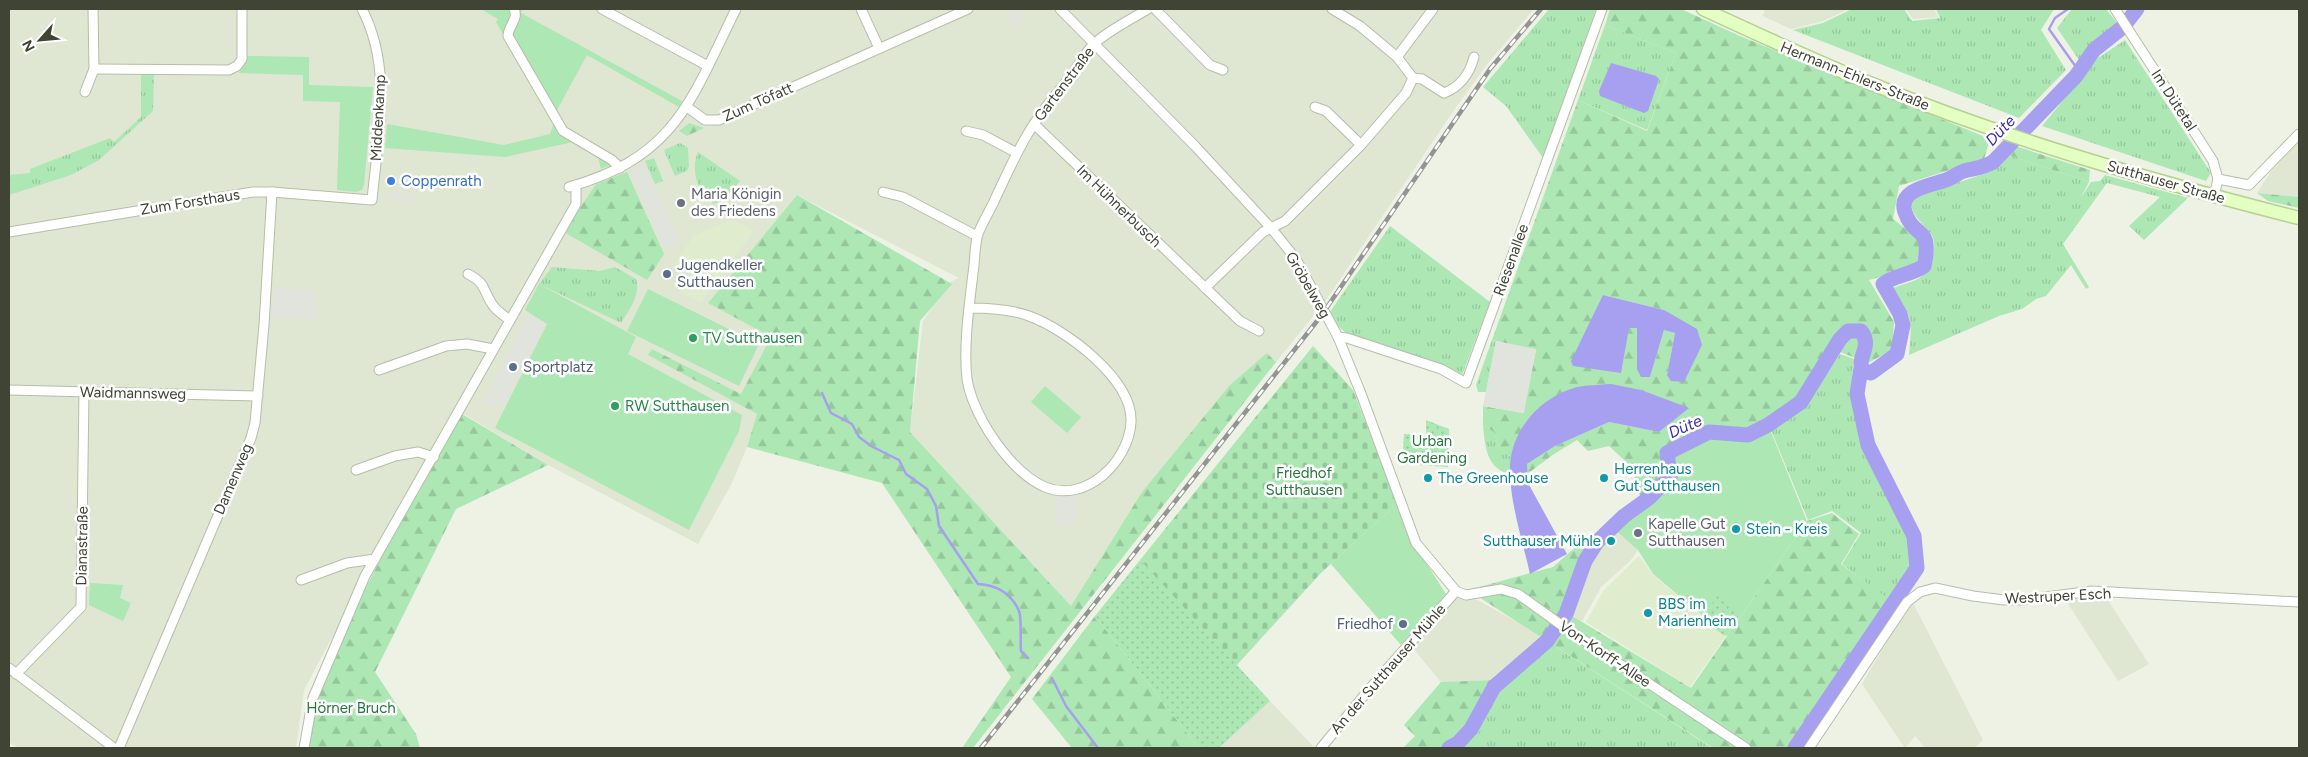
<svg xmlns="http://www.w3.org/2000/svg" width="2308" height="757" font-family="Figtree,sans-serif">
<style>
.residential{fill:#dfe6d2}
.education{fill:#e0ecce}
.grass{fill:url(#grass-tufts)}
.forest{fill:url(#forest-firs);fill-rule:evenodd}
.cemetery{fill:url(#cemetery-stones)}
.park{fill:#ace7b4}
.garden{fill:url(#garden-dots)}
.parking{fill:#e1e3dd}
.water{fill:#a79ff0}
.lines{fill:none;stroke-linecap:round;stroke-linejoin:round}
.stream{stroke:#a79ff0;stroke-width:2.5}
.river{stroke:#a79ff0;stroke-width:15}
.street-casing{stroke:#b6bea7;stroke-width:11}
.secondary-casing{stroke:#b6d092;stroke-width:15}
.street{stroke:#fff;stroke-width:9}
.secondary{stroke:#e4ffc2;stroke-width:12}
.rail-casing{stroke:#949494;stroke-width:4.5}
.rail{stroke:#fff;stroke-width:2.5;stroke-dasharray:8;stroke-linecap:butt}
.shop-dot{fill:#3f7fe0;stroke:#fff;stroke-width:2}
.worship-dot{fill:#6b7280;stroke:#fff;stroke-width:2}
.service-dot{fill:#5c6f8a;stroke:#fff;stroke-width:2}
.leisure-dot{fill:#2e9e5b;stroke:#fff;stroke-width:2}
.culture-dot{fill:#0f9aa8;stroke:#fff;stroke-width:2}
.labels{text-anchor:middle;stroke-width:5;stroke-linejoin:round;paint-order:stroke}
.street-label{font-size:15px;fill:#404434;stroke:#fff}
.shop-label{font-size:15px;fill:#366cbe;stroke:#fff;text-anchor:start}
.worship-label{font-size:15px;fill:#5b616d;stroke:#fff;text-anchor:start}
.service-label{font-size:15px;fill:#4e5e75;stroke:#fff;text-anchor:start}
.leisure-label{font-size:15px;fill:#27864d;stroke:#fff;text-anchor:start}
.park-label{font-size:15px;fill:#27763f;stroke:#fff}
.culture-label{font-size:15px;fill:#0d838f;stroke:#fff;text-anchor:start}
.water-label{font-size:16px;font-style:italic;fill:#3b2db1;stroke:#fff}
</style>
<defs>
<pattern id="grass-tufts" width="24" height="20" patternUnits="userSpaceOnUse" patternTransform="scale(1.25)"><rect width="24" height="20" fill="#ace7b4"/><path d="M3 7l-1-3M5 7V3M7 7l1-3M15 17l-1-3M17 17v-4M19 17l1-3" fill="none" stroke="#95c79b"/></pattern>
<pattern id="forest-firs" width="22" height="20" patternUnits="userSpaceOnUse" patternTransform="scale(1.25)"><rect width="22" height="20" fill="#ace7b4"/><path d="M5 1l3.5 6h-7zM16 11l3.5 6h-7z" fill="#95c79b"/></pattern>
<pattern id="cemetery-stones" width="16" height="16" patternUnits="userSpaceOnUse" patternTransform="scale(1.25)"><rect width="16" height="16" fill="#ace7b4"/><path d="M2 7V4a2 2 0 0 1 4 0v3zM10 15v-3a2 2 0 0 1 4 0v3z" fill="#95c79b"/></pattern>
<pattern id="garden-dots" width="8" height="8" patternUnits="userSpaceOnUse" patternTransform="scale(1.25)"><rect width="8" height="8" fill="#ace7b4"/><path d="M2 2h.1M6 6h.1" fill="none" stroke="#95c79b" stroke-width="1.8" stroke-linecap="round"/></pattern>
</defs>
<rect width="100%" height="100%" fill="#edf2e4"/>
<g class="residential">
<path d="M9 9H1534L1488 63 1454 110 1324 303 1276 362 1267 353 1142 492 1071 606 910 432 923 321 950 282 959 278 797 195 708 303 771 337 741 394 652 349 649 355 757 414 747 447 732 483 698 544 548 465 454 408 304 690 296 748H18L9 742Z"/>
<path d="M1765 9H1849L1823 21 1791 29 1763 16Z"/>
<path d="M1906 9H1934L1938 17 1913 19Z"/>
<path d="M2299 141V197L2257 193 2272 170Z"/>
<path d="M1614 529 1638 550 1630 561 1601 587 1582 621 1569 614 1599 544Z"/>
<path d="M1461 591 1542 636 1494 680 1441 682 1412 647Z"/>
<path d="M2106 597 2149 664 2118 681 2065 599Z"/>
<path d="M1913 603 1983 740 1974 748H1925L1915 736 1905 748 1862 684 1905 611Z"/>
<path d="M1270 701 1315 748H1219Z"/>
</g>
<g class="education">
<path d="M734 219 754 231 701 303 682 293 692 275 675 263 694 235Z"/>
<path d="M1639 556 1653 575 1726 636 1690 687 1586 622 1604 590Z"/>
</g>
<g class="grass">
<path d="M1549 9H1596L1543 158 1506 106 1483 87Z"/>
<path d="M1852 9H1904L1912 21 1940 18 1936 9H2054L2041 30 2066 70 2019 118 1793 30 1823 23Z"/>
<path d="M2072 9H2106L2117 23 2089 46 2079 60 2057 28Z"/>
<path d="M1605 25 1676 53 1647 130 1578 100Z"/>
<path d="M2125 40 2211 173 2206 181 2042 126 2098 58Z"/>
<path d="M141 72H154L153 111 99 160 71 175 9 195V175L30 173V169L110 138 114 142 141 117Z"/>
<path d="M680 143 688 148 689 166 687 171 675 176 664 150Z"/>
<path d="M698 152 740 181 724 200 713 204 709 196 704 198C697 182 691 169 698 152Z"/>
<path d="M2008 155 2089 182 2080 199 2091 182 2100 181 2105 175 2188 198 2144 240 2129 226 2160 197 2107 183 2063 244 2089 287 2086 289 2071 265 2046 296 2036 299 2022 309 1999 316 1909 355C1912 318 1913 319 1893 288 1917 279 1925 282 1933 255 1935 248 1935 238 1930 233 1922 222 1913 217 1911 204L1917 196 1990 172Z"/>
<path d="M654 158 663 181 655 184 645 161Z"/>
<path d="M1390 226 1490 302 1462 375 1442 365 1350 336 1335 324 1329 313Z"/>
<path d="M552 267 600 271 615 267 636 279C641 295 629 310 621 323L539 284Z"/>
<path d="M1492 340 1496 341 1486 392H1478L1476 385Z"/>
<path d="M1840 354 1854 359 1850 395 1862 448 1908 537 1910 568 1887 599 1842 564 1861 533 1832 511 1808 520 1771 430 1806 406Z"/>
<path d="M1483 425 1494 432 1499 447 1512 458 1510 474C1486 469 1485 445 1483 425Z"/>
<path d="M1547 641 1712 748H1464L1474 741 1510 671Z"/>
</g>
<g class="forest">
<path d="M1610 9H1681L1740 36 1990 139 1984 159 1899 186 1893 219 1921 241 1916 267 1869 280 1894 322 1892 350 1868 363 1840 352 1808 391 1768 421 1747 433 1710 430 1665 452 1667 478 1645 499 1632 488 1636 471 1609 446 1588 451 1577 440 1554 454 1527 474V464L1555 446 1609 422 1659 432 1688 408 1562 393C1534 409 1518 425 1512 458L1499 447 1494 432 1483 425V406L1523 413 1536 350 1492 340 1578 100 1647 131 1676 53 1605 25ZM1603 295 1664 310 1702 345 1692 362 1667 375 1675 333 1664 330 1650 377 1637 369V328H1629Z"/>
<path d="M689 123 704 128 687 136 679 131Z"/>
<path d="M2015 146 2090 170 2089 182 2008 155Z"/>
<path d="M627 172 664 254 647 280 564 232 596 184Z"/>
<path d="M2257 193 2299 197V208L2268 201Z"/>
<path d="M797 195 952 284 920 321 910 432 1071 606 1142 492 1230 385 1267 353 1276 362 973 748H962L1011 677 882 483 747 447 757 414 648 355 652 349 741 394 771 337 708 303Z"/>
<path d="M457 411 548 465 456 509 375 672 416 734 420 748H304L311 694Z"/>
<path d="M1832 513 1859 534 1841 564 1905 611 1815 748H1713L1468 590 1553 567 1588 536 1599 544 1569 614 1691 688 1807 521Z"/>
<path d="M1095 616 1199 748H1072L1032 699Z"/>
<path d="M1494 680 1500 691 1474 742 1464 748H1403L1415 736 1404 725 1441 682Z"/>
</g>
<path class="cemetery" d="M1313 346 1353 390 1397 504 1321 573 1236 666 1140 560Z"/>
<g class="park">
<path d="M481 9H522L521 13 682 101 679 107 587 55 557 110 568 129 621 160 601 169 598 157 573 142 505 157 385 148 387 124 504 145 550 134 554 123 496 22 498 19Z"/>
<path d="M247 56 309 57V85L373 87 364 185 362 190 356 192 337 190 340 102 303 101V75L239 73 247 61Z"/>
<path d="M539 284 636 337 628 354 742 415 739 431 689 530 495 428 547 324 525 310Z"/>
<path d="M648 289 759 344 739 386 627 331Z"/>
<path d="M1045 386 1081 417 1067 433 1031 402Z"/>
<path d="M1769 427 1807 521 1727 636 1653 574 1638 550 1614 529 1625 517 1650 500 1672 477 1669 454 1710 434 1748 437Z"/>
<path d="M1397 504 1409 536 1446 594 1401 645 1331 564Z"/>
<path d="M90 583 123 585 120 598 131 603 123 621 89 605Z"/>
</g>
<g class="garden">
<path d="M1426 420 1449 429 1448 467 1402 464 1404 434 1426 435Z"/>
<path d="M1140 560 1270 701 1219 748H1199L1095 616Z"/>
<path d="M1717 596 1741 613 1725 636 1702 620Z"/>
</g>
<g class="parking">
<path d="M1004 9H1027L1021 15 1015 31Z"/>
<path d="M645 164 680 242 665 248 630 170Z"/>
<path d="M391 191 417 194 416 202 390 199Z"/>
<path d="M274 288 317 292 315 320 272 317Z"/>
<path d="M529 313 547 324 505 404 497 400 494 408 484 402Z"/>
<path d="M1496 341 1536 349 1524 413 1483 406Z"/>
<path d="M1056 496H1075L1076 524H1057Z"/>
</g>
<g class="water">
<path d="M1611 63 1656 76 1659 79 1648 111 1644 113 1600 96 1599 91Z"/>
<path d="M1603 295 1664 310 1697 329 1702 345 1684 382 1671 381 1667 375 1675 333 1664 330 1650 377H1641L1637 369V328H1629L1621 373 1573 366 1571 361Z"/>
<path d="M1611 384 1641 390 1689 408 1659 432 1609 422 1555 446 1527 464 1528 483 1567 554 1530 574C1523 542 1511 507 1510 473 1508 433 1539 397 1577 387 1588 385 1600 385 1611 384Z"/>
</g>
<g class="lines">
<g class="stream">
<path d="M2068 9 2055 18 2049 29 2076 67V76"/>
<path d="M822 393 831 413 852 424 859 437 871 446 899 460 906 474 927 489 936 506 939 526 978 584C996 585 1011 593 1019 611 1022 619 1020 642 1021 651L1028 658"/>
<path d="M1052 678 1066 706 1098 748"/>
</g>
<g class="river">
<path d="M1449 748 1458 743 1471 729 1494 687 1547 641 1566 614 1585 561 1597 542 1624 516 1649 498 1670 477 1667 453 1709 432 1748 435 1768 425 1801 402 1840 339 1848 331H1861C1874 347 1854 359 1864 371L1871 373 1897 354 1903 325 1900 314 1883 284C1895 275 1911 275 1924 266 1933 224 1914 240 1905 212 1897 189 1933 185 1946 180 1952 178 1958 173 1964 171 1975 168 1983 168 1993 162L2076 76 2094 50 2123 27 2137 9"/>
<path d="M1795 748 1917 568 1914 536 1868 445 1857 394 1861 368"/>
</g>
<g class="street-casing">
<g id="street">
<path d="M514 9C519 19 508 26 508 36L563 131 612 160 620 168"/>
<path d="M602 9 708 66"/>
<path d="M861 9 879 48"/>
<path d="M1060 9 1195 146 1271 228 1296 259 1338 337 1360 391 1416 543 1456 591 1466 595 1501 589 1518 594 1564 627 1746 748"/>
<path d="M1155 9 1210 65 1223 70"/>
<path d="M2115 9 2213 161 2218 179 2214 196"/>
<path d="M1397 57 1433 9"/>
<path d="M94 69 229 70 237 66 242 59V9"/>
<path d="M1413 78 1422 79 1444 93C1460 87 1470 73 1474 57"/>
<path d="M85 92 94 69 93 9"/>
<path d="M687 107 705 120H719L968 9"/>
<path d="M1315 107 1326 111 1361 145"/>
<path d="M1034 124 1240 321 1259 331"/>
<path d="M966 131 983 135 1017 153"/>
<path d="M2218 179 2249 185 2299 134"/>
<path d="M569 187C676 157 691 100 736 9"/>
<path d="M883 192 903 197 977 236"/>
<path d="M9 232 253 192H272L372 200C378 136 393 68 362 9"/>
<path d="M468 274C487 284 482 289 492 304 496 311 503 315 510 320"/>
<path d="M1205 288 1263 232 1285 221 1361 145 1406 93 1413 78 1397 57 1360 26 1332 9"/>
<path d="M970 308C989 308 1010 309 1029 316 1065 329 1133 379 1131 422 1129 461 1086 504 1045 487 1019 476 996 445 983 422 976 409 969 393 967 379 963 344 970 300 974 265 975 255 975 243 978 234 983 221 991 209 996 197 1008 172 1019 146 1034 124 1045 107 1058 92 1070 77 1078 66 1085 53 1094 44 1106 32 1133 18 1148 9"/>
<path d="M1338 337 1347 338 1441 369 1466 383 1602 9"/>
<path d="M379 370 446 346 467 344 493 349"/>
<path d="M9 390 258 396"/>
<path d="M356 470 395 456 418 452 434 457"/>
<path d="M301 580 347 563 375 559"/>
<path d="M9 668 114 748"/>
<path d="M16 674 81 607 84 392"/>
<path d="M119 748 251 438 255 423 264 325 272 192"/>
<path d="M304 748 313 698 365 576 576 204V185"/>
<path d="M1321 748 1366 693 1456 591"/>
<path d="M1809 748 1907 602 1920 592 1935 588 1973 596 2004 600H2023L2092 591 2299 602"/>
</g>
</g>
<g class="secondary-casing">
<path id="secondary" d="M1703 9C1759 35 1815 61 1872 84 2009 140 2157 182 2299 218"/>
</g>
<use href="#street" class="street"/>
<use href="#secondary" class="secondary"/>
<g class="rail-casing">
<path id="rail" d="M981 748 1321 316 1490 69 1541 9"/>
</g>
<use href="#rail" class="rail"/>
</g>
<circle class="shop-dot" cx="391" cy="181" r="5"/>
<g class="worship-dot">
<circle cx="681" cy="203" r="5"/>
<circle cx="1638" cy="533" r="5"/>
</g>
<g class="service-dot">
<circle cx="667" cy="274" r="5"/>
<circle cx="513" cy="367" r="5"/>
<circle cx="1403" cy="624" r="5"/>
</g>
<g class="leisure-dot">
<circle cx="693" cy="338" r="5"/>
<circle cx="615" cy="406" r="5"/>
</g>
<g class="culture-dot">
<circle cx="1428" cy="478" r="5"/>
<circle cx="1604" cy="478" r="5"/>
<circle cx="1736" cy="529" r="5"/>
<circle cx="1611" cy="541" r="5"/>
<circle cx="1648" cy="613" r="5"/>
</g>
<g class="labels">
<g class="street-label">
<text transform="translate(1855 76) rotate(22)" y="5">Hermann-Ehlers-Straße</text>
<text transform="translate(1064 84) rotate(-53)" y="5">Gartenstraße</text>
<text transform="translate(2174 100) rotate(57)" y="5">Im Dütetal</text>
<text transform="translate(758 102) rotate(-24)" y="5">Zum Töfatt</text>
<text transform="translate(378 118) rotate(-87)" y="5">Middenkamp</text>
<text transform="translate(2166 182) rotate(16)" y="5">Sutthauser Straße</text>
<text transform="translate(190 202) rotate(-9)" y="5">Zum Forsthaus</text>
<text transform="translate(1119 206) rotate(44)" y="5">Im Hühnerbusch</text>
<text transform="translate(1511 260) rotate(-70)" y="5">Riesenallee</text>
<text transform="translate(1308 285) rotate(60)" y="5">Gröbelweg</text>
<text transform="translate(133 393) rotate(1)" y="5">Waidmannsweg</text>
<text transform="translate(233 479) rotate(-67)" y="5">Damenweg</text>
<text transform="translate(82 546) rotate(-89)" y="5">Dianastraße</text>
<text transform="translate(2058 596) rotate(-3)" y="5">Westruper Esch</text>
<text transform="translate(1605 654) rotate(34)" y="5">Von-Korff-Allee</text>
<text transform="translate(1388 669) rotate(-49)" y="5">An der Sutthauser Mühle</text>
</g>
<g class="shop-label">
<text x="401" y="186">Coppenrath</text>
</g>
<g class="worship-label">
<text x="691" y="199">Maria Königin<tspan x="691" dy="17">des Friedens</tspan></text>
<text x="1648" y="529">Kapelle Gut<tspan x="1648" dy="17">Sutthausen</tspan></text>
</g>
<g class="service-label">
<text x="677" y="270">Jugendkeller<tspan x="677" dy="17">Sutthausen</tspan></text>
<text x="523" y="372">Sportplatz</text>
<text x="1393" y="629" text-anchor="end">Friedhof</text>
</g>
<g class="leisure-label">
<text x="703" y="343">TV Sutthausen</text>
<text x="625" y="411">RW Sutthausen</text>
</g>
<g class="park-label">
<text x="1432" y="446">Urban<tspan x="1432" dy="17">Gardening</tspan></text>
<text x="1304" y="478">Friedhof<tspan x="1304" dy="17">Sutthausen</tspan></text>
<text x="351" y="713">Hörner Bruch</text>
</g>
<g class="culture-label">
<text x="1614" y="474">Herrenhaus<tspan x="1614" dy="17">Gut Sutthausen</tspan></text>
<text x="1438" y="483">The Greenhouse</text>
<text x="1746" y="534">Stein - Kreis</text>
<text x="1601" y="546" text-anchor="end">Sutthauser Mühle</text>
<text x="1658" y="609">BBS im<tspan x="1658" dy="17">Marienheim</tspan></text>
</g>
<g class="water-label">
<text transform="translate(2000 130) rotate(-46)" y="6">Düte</text>
<text transform="translate(1685 426) rotate(-24)" y="6">Düte</text>
</g>
</g>
<rect width="2308" height="757" fill="none" stroke="#404434" stroke-width="20"/>
<g transform="translate(40 40) rotate(243)" stroke="#ffffff" stroke-width="4" paint-order="stroke">
<path d="M0-4L9 19L0 12L-9 19Z" fill="#404434"/>
<text y="-8" font-size="14" font-weight="bold" text-anchor="middle" fill="#404434">N</text>
</g>
</svg>
